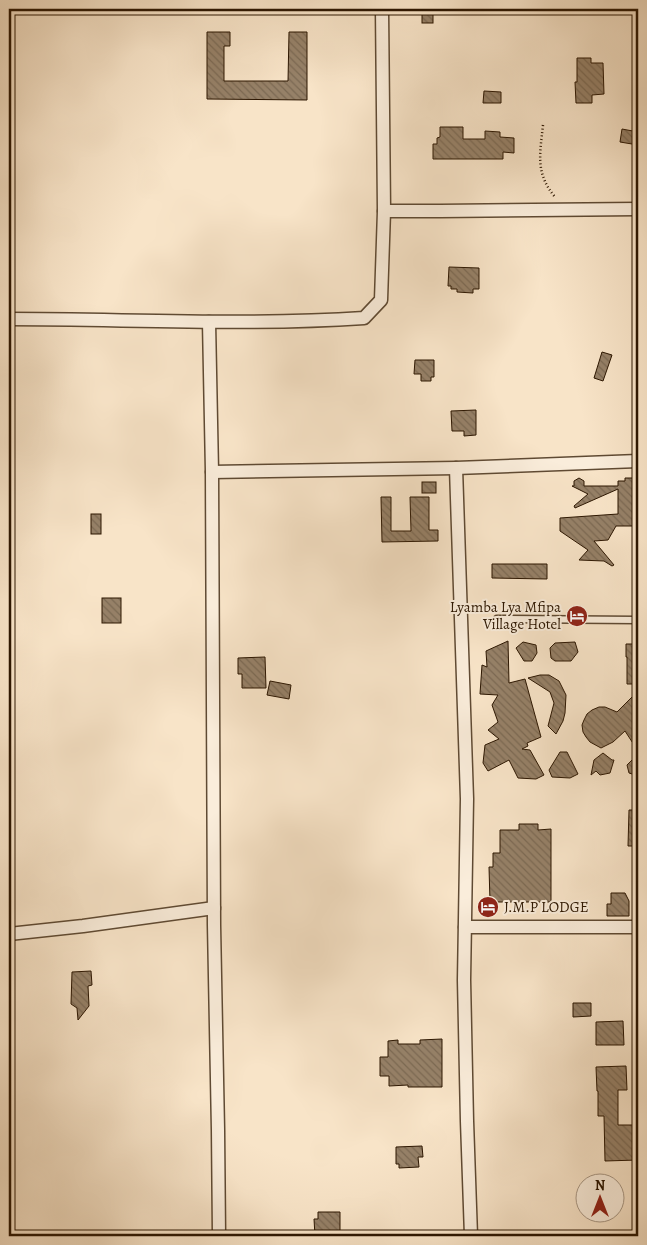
<svg xmlns="http://www.w3.org/2000/svg" width="647" height="1245" font-family="Alegreya,serif">
<style>
.building{fill:url(#building-back-hatch);stroke:#2c1601}
.lines{fill:none;stroke-linecap:round;stroke-linejoin:round}
.service-casing{stroke:#5f4a33;stroke-width:9}
.minor-casing{stroke:#5f4a33;stroke-width:15}
.path{stroke:#2c1601;stroke-width:2.5;stroke-dasharray:1 2.5;stroke-linecap:butt}
.service{stroke:#faeddb;stroke-width:6}
.minor{stroke:#faeddb;stroke-width:12}
.labels{text-anchor:middle;stroke-width:4;stroke-linejoin:round;paint-order:stroke}
.poi-label{font-size:15px;fill:#2c1601;stroke:#faeddb;text-anchor:end}
</style>
<defs>
<pattern id="building-back-hatch" width="6" height="6" patternUnits="userSpaceOnUse" patternTransform="scale(1.25)"><rect width="6" height="6" fill="#968168"/><path d="M-1 5l2 2M0 0l6 6M5-1l2 2" fill="none" stroke="#7b6953"/></pattern>
</defs>
<rect width="100%" height="100%" fill="#f8e4c8"/>
<filter id="stains"><feTurbulence type="fractalNoise" baseFrequency=".004" numOctaves="4"/><feColorMatrix values="0 0 0 0 .2 0 0 0 0 .09 0 0 0 0 .02 0 0 0 .5 -.17"/></filter>
<radialGradient id="worn" r=".72"><stop offset=".6" stop-color="#630" stop-opacity="0"/><stop offset="1" stop-color="#630" stop-opacity=".3"/></radialGradient>
<g class="building">
<rect x="422" y="9" width="11" height="14"/>
<path d="M207 32H230V46H224V81H288L289 32H307V100L207 99Z"/>
<path d="M577 58H591V63H603L604 94 592 95V103H576L575 82H577Z"/>
<path d="M484 91 501 92V103H483Z"/>
<path d="M440 127H463V139H485V131L500 132V137L514 138V153L503 152V159H433V144H437V138L440 137Z"/>
<path d="M622 129 638 132V145L620 142Z"/>
<path d="M449 267 479 268V289H473V293L457 292V289H451V286H448Z"/>
<path d="M602 352 612 355 603 381 594 378Z"/>
<path d="M415 360H434V377H431V381H421V374H414Z"/>
<path d="M476 410V435L464 436V431H452L451 411Z"/>
<path d="M579 478 584 481V486H618V481H625V478H635V488L638 487V526H616L608 540 594 541 614 565 612 566 604 561 579 560 588 550 560 531V518L618 514V489L575 508 574 506 588 494 572 486H574V481Z"/>
<rect x="422" y="482" width="14" height="11"/>
<path d="M381 497H391V531H411L410 497H429V530H438V541L382 542Z"/>
<rect x="91" y="514" width="10" height="20"/>
<path d="M492 564H547V579L492 578Z"/>
<rect x="102" y="598" width="19" height="25"/>
<path d="M508 641 509 683 525 679 541 737 527 743 528 746 522 749 530 750 544 775 536 779 518 778 509 760 488 771 483 763 485 745 499 739 488 730 498 722 492 705 498 695 480 694 482 665 487 667 486 651Z"/>
<path d="M523 642 536 645 537 653 532 661H524L516 648Z"/>
<path d="M575 642 578 652 571 661H555L551 658 550 648 555 643Z"/>
<path d="M626 644H638V684H627V657H626Z"/>
<path d="M265 657 266 688H242V674H238V658Z"/>
<path d="M540 675H549L559 681 566 695 565 713 563 721 556 734 548 726 554 703 550 692 528 678Z"/>
<path d="M270 681 291 685 289 699 267 695Z"/>
<path d="M638 691V751L625 731 613 742 601 748 590 742 586 737 583 732 582 725 584 720 587 714 592 710 599 707H605L617 712Z"/>
<path d="M560 752H567L578 774 570 778 552 777 549 770Z"/>
<path d="M603 753 612 760H614L610 773 600 775 596 771 591 775 594 760Z"/>
<path d="M638 754V776L629 773 627 765Z"/>
<path d="M629 810H638V846H628Z"/>
<path d="M519 824H538V830L551 829V902H490L489 867H493V853H500V830H519Z"/>
<path d="M611 893H625L629 901V916H607V904H611Z"/>
<path d="M91 971 92 985 88 986 89 1006 78 1020 77 1008 71 1004 72 972Z"/>
<path d="M573 1003H591V1016L573 1017Z"/>
<path d="M623 1021 624 1045H596V1022Z"/>
<path d="M442 1039V1087H408V1085L389 1086V1076H380V1057H388V1041L398 1040V1044H420V1040Z"/>
<path d="M626 1066 627 1090H618V1125H638V1160L605 1161 604 1116H598V1091H597L596 1067Z"/>
<path d="M422 1146 423 1157H418L419 1167 399 1168V1164H396V1147Z"/>
<path d="M318 1212H340V1236H315L314 1219H318Z"/>
</g>
<g class="lines">
<g class="service-casing">
<path id="service" d="M497 619 638 620"/>
</g>
<g class="minor-casing">
<g id="minor">
<path d="M384 211H440L638 209"/>
<path d="M9 319C127 319 246 326 364 318L381 300 384 211 382 9"/>
<path d="M209 322 212 472 214 925 218 1130 219 1236"/>
<path d="M456 468 467 799 464 980 467 1121 471 1236"/>
<path d="M212 472 456 468 638 461"/>
<path d="M465 927H638"/>
<path d="M9 934 83 926 214 908"/>
</g>
</g>
<path class="path" d="M543 125C540 154 535 173 555 197"/>
<use href="#service" class="service"/>
<use href="#minor" class="minor"/>
</g>
<defs>
<g id="hotel-disc" transform="scale(1.125)"><circle r="9.5" fill="#8f2418" stroke="#faeddb"/><path d="M-6-4.5h1.5V1H6V5H4.5V3h-9V5H-6ZM-4 0a1.8 1.8 0 1 1 3.6 0ZM.5 0V-2.5h3Q6-2.5 6 0Z" fill="#fff"/></g>
</defs>
<g fill-rule="evenodd">
<use href="#hotel-disc" x="577" y="616"/>
<use href="#hotel-disc" x="488" y="907"/>
</g>
<g class="labels">
<g class="poi-label">
<text x="561" y="612">Lyamba Lya Mfipa<tspan x="561" dy="17">Village Hotel</tspan></text>
<text x="504" y="912" text-anchor="start">J.M.P LODGE</text>
</g>
</g>
<rect width="647" height="1245" fill="none" stroke="#f8e4c8" stroke-width="30"/>
<rect x="10" y="10" width="627" height="1225" fill="none" stroke="#2c1601" stroke-width="2.5"/>
<rect x="15" y="15" width="617" height="1215" fill="none" stroke="#2c1601"/>
<g transform="translate(600 1198)"><circle r="24" fill="#faeddb" stroke="#a89784"/>
<path d="M0-4L9 19L0 12L-9 19Z" fill="#8f2418"/>
<text y="-8" font-size="14" font-weight="bold" text-anchor="middle" fill="#2c1601">N</text>
</g>
<rect width="100%" height="100%" filter="url(#stains)"/>
<rect width="100%" height="100%" fill="url(#worn)"/>
</svg>
